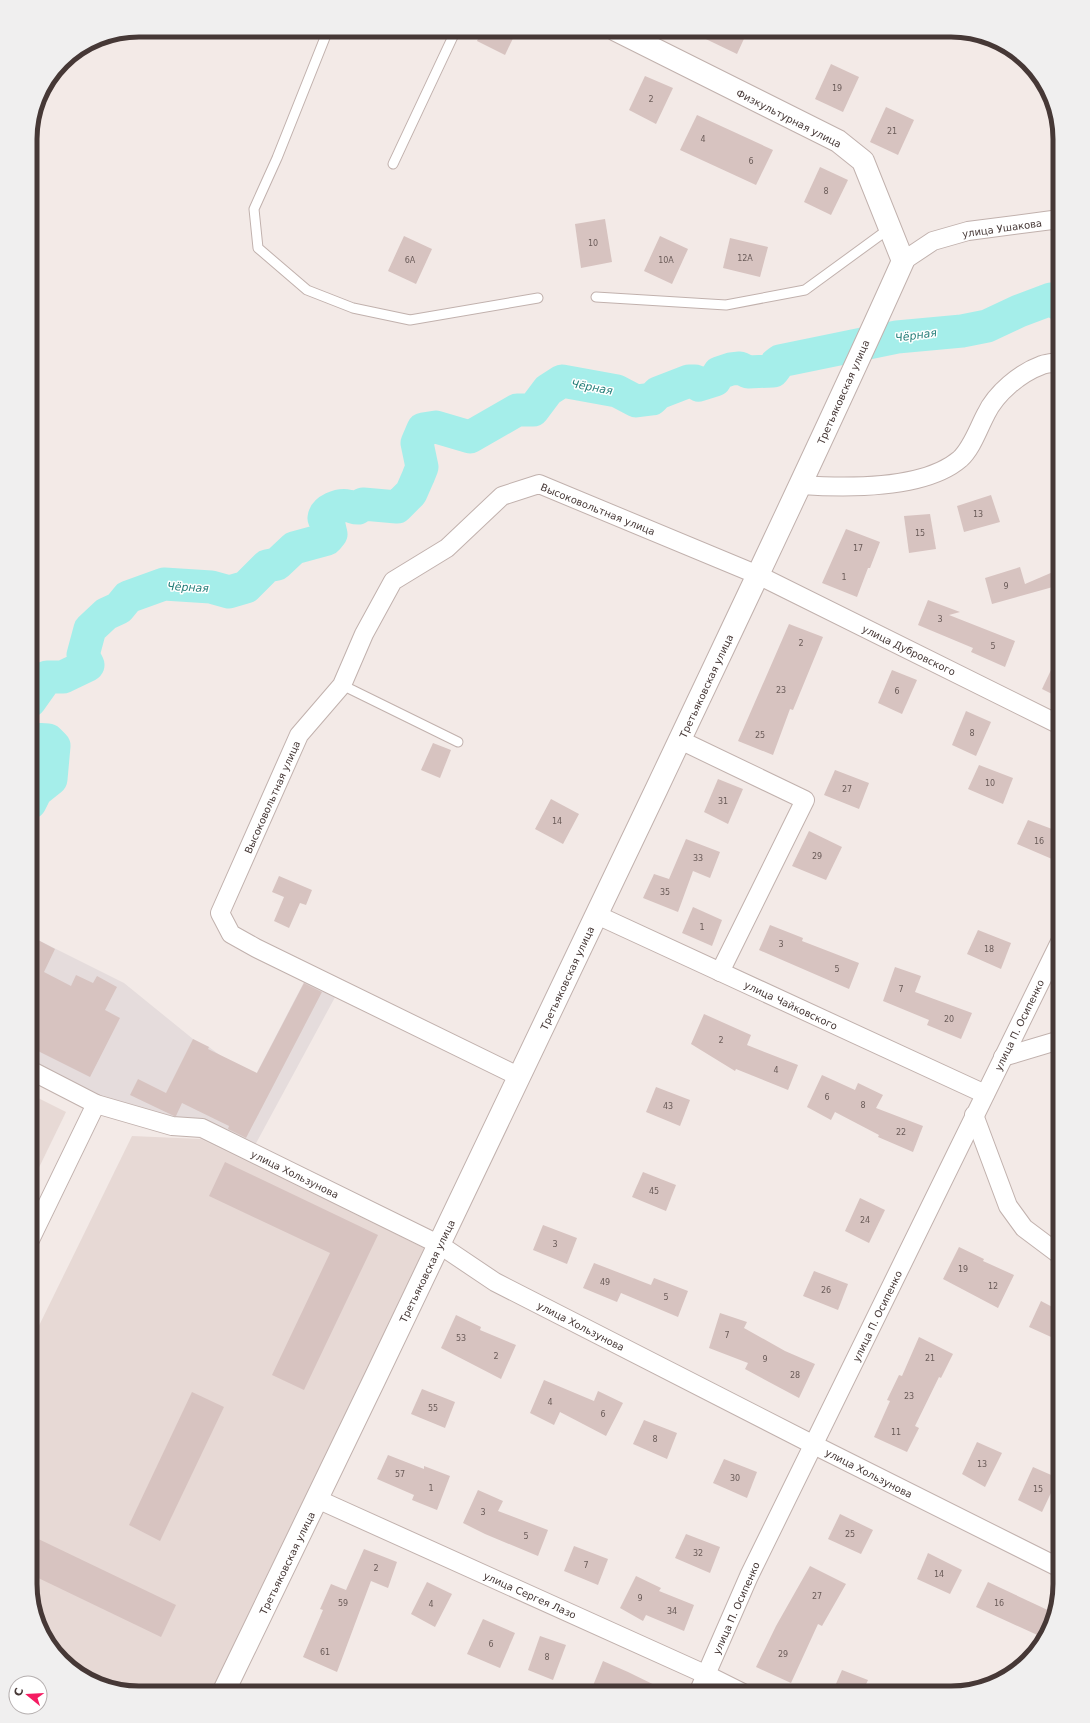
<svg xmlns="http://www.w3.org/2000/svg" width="1090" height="1723" font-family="'DejaVu Sans',sans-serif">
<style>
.residential{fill:#e7d9d5}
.industrial{fill:#e5dcdc}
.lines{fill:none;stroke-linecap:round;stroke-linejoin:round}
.river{stroke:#a5eeea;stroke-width:33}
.building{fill:#d7c3c0}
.service-casing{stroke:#c1b1ad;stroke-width:11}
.minor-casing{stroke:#c1b1ad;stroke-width:20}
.tertiary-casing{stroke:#c1b1ad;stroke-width:24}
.service{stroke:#fff;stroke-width:9}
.minor{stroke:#fff;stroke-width:18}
.tertiary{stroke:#fff;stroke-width:22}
.labels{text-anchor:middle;stroke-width:3;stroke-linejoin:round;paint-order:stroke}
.number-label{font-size:8px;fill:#6a5b58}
.street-label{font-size:10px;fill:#463836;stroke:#fff}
.water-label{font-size:11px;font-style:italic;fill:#28807b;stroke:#fff}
.rim{fill:none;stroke:#463836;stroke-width:5}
</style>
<rect width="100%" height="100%" fill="#f3eae7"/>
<g class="residential">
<path d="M30 1094 66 1112 30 1186Z"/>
<path d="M132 1136 201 1139 430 1251 211 1693H132L78 1675 41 1633 30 1584V1344Z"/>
</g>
<path class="industrial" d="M30 936 124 983 193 1039 209 1047 253 1080 304 982 322 991 340 988 254 1147 100 1097 30 1061Z"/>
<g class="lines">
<g class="river">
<path d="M30 701 47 677H63L88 665 83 655 90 629 106 614 119 608 128 597 164 584 211 587 229 592 246 587 267 566 277 564 294 548 327 539 331 534 328 521 324 518C325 510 339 504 348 506 351 506 354 508 358 508L363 504 397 507 411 493 418 477 422 467 417 443 423 429 436 427 470 437 517 410H533L548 390 562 381 617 391 636 401 652 399 658 393 689 381H695L699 385 715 380 719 373 731 369 740 368 748 372 773 371 776 367V364L780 361 897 337 962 331 987 326 1019 311 1051 299 1060 305"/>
<path d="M30 803 36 791 51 779 54 746 48 740 33 739 30 737"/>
</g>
</g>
<g class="building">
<path d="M482 30H517L505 55 477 41Z"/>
<path d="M687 30H748L737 54Z"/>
<path d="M831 64 859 77 843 112 815 99Z"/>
<path d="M645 76 673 88 656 124 629 110Z"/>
<path d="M886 107 914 120 898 155 870 142Z"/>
<path d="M697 115 773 150 756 185 680 150Z"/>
<path d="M820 167 848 180 831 215 804 202Z"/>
<path d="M605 219 612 262 581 268 575 224Z"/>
<path d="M404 236 432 249 416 284 388 271Z"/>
<path d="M660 236 688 249 672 284 644 271Z"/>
<path d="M730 238 768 247 760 277 723 268Z"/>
<path d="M991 495 1000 522 964 532 957 506Z"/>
<path d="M930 514 936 549 909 553 904 516Z"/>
<path d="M846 529 880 542 870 568H868L857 597 822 583Z"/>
<path d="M1020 567 1025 584 1060 569V585L992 604 985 578Z"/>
<path d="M928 600 960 612 949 615 1015 641 1005 667 971 652 973 648 918 625Z"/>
<path d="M789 624 823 637 793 710 790 709 773 755 738 741Z"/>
<path d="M1060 651V698L1042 689Z"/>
<path d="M892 670 917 680 902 714 878 703Z"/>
<path d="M966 711 991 722 976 756 952 745Z"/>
<path d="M433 743 451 750 440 778 421 770Z"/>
<path d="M979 765 1013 778 1003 804 968 789Z"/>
<path d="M835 770 869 783 859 809 824 795Z"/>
<path d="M718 779 743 789 728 824 704 812Z"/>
<path d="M551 799 579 814 563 844 535 829Z"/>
<path d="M1028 820 1060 832V838L1052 859 1017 844Z"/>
<path d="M809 831 842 847 826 880 792 866Z"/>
<path d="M686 839 720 852 710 878 693 871 678 912 643 898 654 874 669 879Z"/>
<path d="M279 876 312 890 306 905 300 903 289 928 274 921 284 897 272 892Z"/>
<path d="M693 907 722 920 712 946 682 933Z"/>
<path d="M770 925 803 938 802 941 859 963 849 989 759 950Z"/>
<path d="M978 930 1011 943 1001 969 967 954Z"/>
<path d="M38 940 55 949 44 972 71 986 76 975 93 983 97 976 117 987 105 1010 120 1018 90 1077 30 1047V956Z"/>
<path d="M895 967 921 976 915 992 972 1013 961 1039 927 1025 929 1020 883 1001Z"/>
<path d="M304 983 322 992 246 1138 228 1129 229 1126 182 1103 176 1116H174L130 1095 138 1079 166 1093 193 1039 209 1047 208 1049 257 1073Z"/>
<path d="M704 1014 751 1035 747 1045 798 1065 788 1090 736 1069 735 1071 691 1044Z"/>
<path d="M822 1075 855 1090 858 1083 883 1095 876 1108 923 1126 913 1152 878 1137 879 1135 835 1112 831 1120 807 1107Z"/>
<path d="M656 1087 690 1100 680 1126 646 1112Z"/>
<path d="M225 1162 378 1235 304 1390 272 1375 330 1253 209 1196Z"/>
<path d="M643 1172 676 1185 666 1211 632 1197Z"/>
<path d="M860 1198 885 1210 869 1243 845 1231Z"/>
<path d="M543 1225 577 1238 567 1264 533 1250Z"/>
<path d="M959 1247 984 1259 983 1261 1014 1275 998 1308 943 1279Z"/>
<path d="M594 1263 651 1285 654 1278 688 1291 678 1317 621 1293 617 1302 583 1288Z"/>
<path d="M814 1271 848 1284 838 1310 803 1296Z"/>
<path d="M1041 1301 1060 1311V1341L1029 1327Z"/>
<path d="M720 1313 747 1322 744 1328 785 1351 815 1364 799 1398 745 1369 748 1363 709 1348Z"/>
<path d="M456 1315 481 1327 480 1330 516 1345 501 1379 441 1348Z"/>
<path d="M919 1337 953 1354 941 1378 939 1377 915 1426 919 1428 907 1452 874 1437 890 1401 887 1400 899 1375 902 1376Z"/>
<path d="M544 1380 594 1401 598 1391 623 1403 606 1436 560 1412 554 1425 530 1413Z"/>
<path d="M422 1389 455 1402 445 1428 411 1414Z"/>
<path d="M192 1392 224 1407 160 1541 129 1525Z"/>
<path d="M644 1420 677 1433 667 1459 633 1444Z"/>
<path d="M977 1442 1002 1453 985 1487 962 1474Z"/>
<path d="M388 1455 424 1469V1466L450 1476 437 1510 412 1500 414 1495 377 1479Z"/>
<path d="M724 1459 757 1472 747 1498 713 1483Z"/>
<path d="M1033 1467 1058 1478 1042 1512 1018 1500Z"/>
<path d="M478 1490 503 1501 498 1511 548 1530 538 1556 485 1534 463 1523Z"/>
<path d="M840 1514 873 1530 861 1554 828 1539Z"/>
<path d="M686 1534 720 1547 710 1573 675 1558Z"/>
<path d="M30 1535 176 1605 161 1637 30 1574Z"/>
<path d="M574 1546 608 1559 598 1585 564 1571Z"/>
<path d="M364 1549 397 1562 388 1588 371 1581 337 1672 303 1657 323 1610 320 1609 331 1584 346 1590Z"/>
<path d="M928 1553 962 1570 950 1594 917 1579Z"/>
<path d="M810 1566 846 1584 822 1626 818 1624 791 1683 756 1667 776 1626Z"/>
<path d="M636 1576 661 1588 659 1591 694 1605 684 1631 646 1615 643 1621 620 1608Z"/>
<path d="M427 1582 452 1594 435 1627 411 1614Z"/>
<path d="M988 1582 1052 1612 1044 1638 976 1607Z"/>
<path d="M483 1619 515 1633 500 1668 467 1654Z"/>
<path d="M540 1636 566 1645 553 1680 528 1670Z"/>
<path d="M603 1661 628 1672 671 1693H590Z"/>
<path d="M842 1670 868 1680 862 1693H832Z"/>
</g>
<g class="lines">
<g class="service-casing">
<g id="service">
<path d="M328 30 277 158 254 209 258 248 307 290 353 308 410 320 538 298"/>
<path d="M393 164 456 30"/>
<path d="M596 297 726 305 805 290 890 228"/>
<path d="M342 685 458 742"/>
</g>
</g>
<g class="minor-casing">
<g id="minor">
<path d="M903 261 933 241 968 231 1060 219"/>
<path d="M801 485C846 488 924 490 960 459 972 448 978 429 986 414 996 393 1020 373 1042 365 1048 363 1054 363 1060 362"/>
<path d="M680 740 805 800 720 972"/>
<path d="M597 915 985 1094"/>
<path d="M1003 1057 1060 1040"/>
<path d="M30 1070 96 1104 172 1126 202 1128 440 1245 495 1282 814 1445 1060 1568"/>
<path d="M520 1077 256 948 231 934 220 913 299 735 342 685 364 634 393 581 447 548 502 496 539 484 758 575 1060 725"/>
<path d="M974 1115 1008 1206 1024 1228 1060 1255"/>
<path d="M30 1240 96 1104"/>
<path d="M317 1499 707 1675 743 1693"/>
<path d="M698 1693 749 1576 1060 942"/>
</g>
</g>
<g class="tertiary-casing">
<path id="tertiary" d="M223 1693C369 1392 514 1090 657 788 740 612 824 438 903 261L863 161 838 141 616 30"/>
</g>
<use href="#service" class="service"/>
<use href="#minor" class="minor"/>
<use href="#tertiary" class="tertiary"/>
</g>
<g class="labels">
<g class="number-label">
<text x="837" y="91">19</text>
<text x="651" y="102">2</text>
<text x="892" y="134">21</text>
<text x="703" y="142">4</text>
<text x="751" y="164">6</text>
<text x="826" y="194">8</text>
<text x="593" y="246">10</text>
<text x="745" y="261">12А</text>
<text x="410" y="263">6А</text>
<text x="666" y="263">10А</text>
<text x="978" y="517">13</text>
<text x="920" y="536">15</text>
<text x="858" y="551">17</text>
<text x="844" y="580">1</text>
<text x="1006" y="589">9</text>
<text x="940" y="622">3</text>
<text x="801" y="646">2</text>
<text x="993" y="649">5</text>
<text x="781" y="693">23</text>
<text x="897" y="694">6</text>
<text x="972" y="736">8</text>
<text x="760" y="738">25</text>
<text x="990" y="786">10</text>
<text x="847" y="792">27</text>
<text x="723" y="804">31</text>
<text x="557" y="824">14</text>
<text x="1039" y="844">16</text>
<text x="817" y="859">29</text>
<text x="698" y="861">33</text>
<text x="665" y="895">35</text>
<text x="702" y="930">1</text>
<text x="781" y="947">3</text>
<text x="989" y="952">18</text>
<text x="837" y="972">5</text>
<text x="901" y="992">7</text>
<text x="949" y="1022">20</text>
<text x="721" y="1043">2</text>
<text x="776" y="1073">4</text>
<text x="827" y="1100">6</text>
<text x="863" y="1108">8</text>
<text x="668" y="1109">43</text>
<text x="901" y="1135">22</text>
<text x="654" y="1194">45</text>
<text x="865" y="1223">24</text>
<text x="555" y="1247">3</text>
<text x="963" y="1272">19</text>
<text x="605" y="1285">49</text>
<text x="993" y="1289">12</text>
<text x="826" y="1293">26</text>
<text x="666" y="1300">5</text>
<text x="727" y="1338">7</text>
<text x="461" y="1341">53</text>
<text x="496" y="1359">2</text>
<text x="930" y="1361">21</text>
<text x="765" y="1362">9</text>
<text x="795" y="1378">28</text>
<text x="909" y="1399">23</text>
<text x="550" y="1405">4</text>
<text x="433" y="1411">55</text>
<text x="603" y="1417">6</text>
<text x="896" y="1435">11</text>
<text x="655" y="1442">8</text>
<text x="982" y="1467">13</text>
<text x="400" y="1477">57</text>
<text x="735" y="1481">30</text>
<text x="431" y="1491">1</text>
<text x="1038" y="1492">15</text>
<text x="483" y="1515">3</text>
<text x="850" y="1537">25</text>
<text x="526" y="1539">5</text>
<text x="698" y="1556">32</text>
<text x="586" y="1568">7</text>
<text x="376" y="1571">2</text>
<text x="939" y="1577">14</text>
<text x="817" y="1599">27</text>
<text x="640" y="1601">9</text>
<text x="343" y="1606">59</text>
<text x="999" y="1606">16</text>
<text x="431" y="1607">4</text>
<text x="672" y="1614">34</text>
<text x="491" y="1647">6</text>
<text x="325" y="1655">61</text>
<text x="783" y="1657">29</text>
<text x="547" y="1660">8</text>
</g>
<g class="street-label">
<text transform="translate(789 118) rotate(27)" y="4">Физкультурная улица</text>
<text transform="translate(1002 228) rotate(-8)" y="4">улица Ушакова</text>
<text transform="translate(843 392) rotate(-66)" y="4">Третьяковская улица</text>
<text transform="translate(598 509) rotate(22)" y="4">Высоковольтная улица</text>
<text transform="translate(909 650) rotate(26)" y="4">улица Дубровского</text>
<text transform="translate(706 686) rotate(-65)" y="4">Третьяковская улица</text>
<text transform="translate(272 797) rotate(-66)" y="4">Высоковольтная улица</text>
<text transform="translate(567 978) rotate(-65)" y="4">Третьяковская улица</text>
<text transform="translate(791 1005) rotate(25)" y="4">улица Чайковского</text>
<text transform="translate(1019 1025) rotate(-64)" y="4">улица П. Осипенко</text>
<text transform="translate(295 1174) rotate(26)" y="4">улица Хользунова</text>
<text transform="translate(427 1271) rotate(-64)" y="4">Третьяковская улица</text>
<text transform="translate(877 1316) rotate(-64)" y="4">улица П. Осипенко</text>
<text transform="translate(581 1326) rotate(27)" y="4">улица Хользунова</text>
<text transform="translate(869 1473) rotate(27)" y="4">улица Хользунова</text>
<text transform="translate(287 1563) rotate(-64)" y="4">Третьяковская улица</text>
<text transform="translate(530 1595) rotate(24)" y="4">улица Сергея Лазо</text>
<text transform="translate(736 1608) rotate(-66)" y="4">улица П. Осипенко</text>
</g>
<g class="water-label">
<text transform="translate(916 335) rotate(-8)" y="4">Чёрная</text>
<text transform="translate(592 387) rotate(10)" y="4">Чёрная</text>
<text transform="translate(188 587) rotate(3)" y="4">Чёрная</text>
</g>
</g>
<path d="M0 0H1090V1723H0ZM139 37H951A102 102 0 0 1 1053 139V1584A102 102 0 0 1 951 1686H139A102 102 0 0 1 37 1584V139A102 102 0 0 1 139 37Z" fill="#f0efef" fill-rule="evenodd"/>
<path class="rim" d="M139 37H951A102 102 0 0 1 1053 139V1584A102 102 0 0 1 951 1686H139A102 102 0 0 1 37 1584V139A102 102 0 0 1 139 37Z"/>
<g transform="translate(28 1695) rotate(288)"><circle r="19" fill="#ffffff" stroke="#b5afaf"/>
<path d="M0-3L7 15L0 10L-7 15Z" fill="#f51c62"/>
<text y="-6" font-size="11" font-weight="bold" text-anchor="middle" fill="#463836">С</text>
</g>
</svg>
